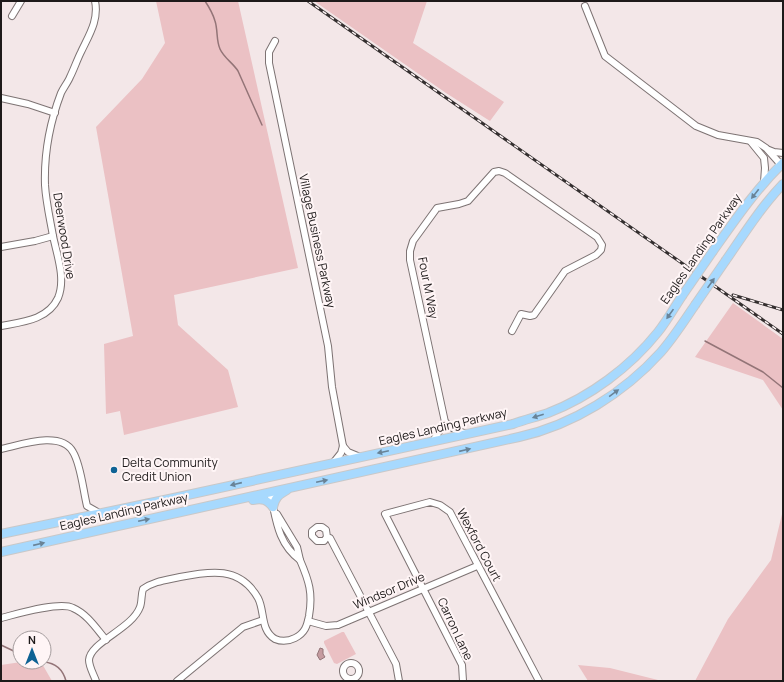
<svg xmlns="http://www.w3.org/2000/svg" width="784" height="682" font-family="Manrope,sans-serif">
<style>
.green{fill:#ebc1c4}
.water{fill:#c59b9f;stroke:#937477}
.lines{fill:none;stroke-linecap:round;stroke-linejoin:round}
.stream{stroke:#937477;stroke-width:1.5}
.minor-casing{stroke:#7d7373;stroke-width:8}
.major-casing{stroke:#c9c8c8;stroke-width:10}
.minor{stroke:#fff;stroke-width:6}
.major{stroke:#a7d9fe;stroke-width:8}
.rail-casing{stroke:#342f2f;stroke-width:3}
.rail{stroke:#fff5f6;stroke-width:1.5;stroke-dasharray:4.5;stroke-linecap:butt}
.major-bridge-casing{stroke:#c9c8c8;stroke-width:10;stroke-linecap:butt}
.major-bridge{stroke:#a7d9fe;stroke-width:8}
.oneway{fill:#698397}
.poi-dot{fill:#0e6294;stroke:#fff5f6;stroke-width:1.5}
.labels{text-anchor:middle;stroke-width:4;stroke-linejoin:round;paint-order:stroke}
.street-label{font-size:12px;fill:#1e1a1a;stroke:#fff5f6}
.poi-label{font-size:12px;fill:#1e1a1a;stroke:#fff5f6;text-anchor:start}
</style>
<rect width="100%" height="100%" fill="#f3e7e8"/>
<g class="green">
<path d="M156 1H238L298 268 174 295 178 325 228 370 238 407 124 435 120 411 106 414 104 344 133 336 96 127 142 79 165 43Z"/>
<path d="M314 1H427L413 43 504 102 490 121 446 93Z"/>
<path d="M733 303 783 339V410L763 380 695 357Z"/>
<path d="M783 510V681H695L728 619 771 560Z"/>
<path d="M342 632H344L356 654 337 664 334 663 324 643V641Z"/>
<path d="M21 662H41L52 681H1V665Z"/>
<path d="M578 665 610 668 662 681H588Z"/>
</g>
<path class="water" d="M320 648 323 649V654L325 657 320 660 317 655Z"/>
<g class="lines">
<g class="stream">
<path d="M205 1C209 7 213 14 215 21 218 30 216 40 220 49 224 58 233 63 238 71L262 125"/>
<path d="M705 341 763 372 783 388"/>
<path d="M1 645 20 654"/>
<path d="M44 662C56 663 63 670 66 681"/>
</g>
<g class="minor-casing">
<g id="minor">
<path d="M585 6 605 56 696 126 718 135 757 142 766 148 783 167"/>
<path d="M12 16 21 1"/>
<path d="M275 41 269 52V63L328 346 332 387 343 446 341 453 333 463"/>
<path d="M1 98 28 104 55 113"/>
<path d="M751 142 764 158 765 168 764 182"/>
<path d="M769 150 774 152 783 153"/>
<path d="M1 247 35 241 53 236"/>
<path d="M1 326C22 322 48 320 58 298 66 279 57 255 53 236 50 219 46 202 45 185 44 154 50 122 61 93 64 87 68 82 70 77 74 69 77 60 81 52 89 35 99 20 95 1"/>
<path d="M466 434 454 429 445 422 410 260V251L413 241 437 208 459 204 468 201 494 172 499 171 505 173 597 237 602 245 601 250 596 255 565 271 534 315 530 316 521 314 512 331"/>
<path d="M433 441 445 422"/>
<path d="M343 446 348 452 360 457"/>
<path d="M1 449C20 445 61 430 73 452 81 465 83 490 87 506L101 514"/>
<path d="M270 492C276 518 277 543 300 560L297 547 277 514 275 513"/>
<path d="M327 537 324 541H317L312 536V531L317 527H322L326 530 327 537 330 538 396 664 399 681"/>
<path d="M1 618C17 614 60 601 73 608 87 614 96 628 106 640"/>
<path d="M308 621 326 626 338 625 477 566"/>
<circle cx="351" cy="671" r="8"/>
<path d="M96 681C94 675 89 667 89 660 90 642 132 629 140 607 142 602 141 595 143 589 154 581 167 580 180 577 210 571 240 566 258 598 265 611 260 630 275 639 282 642 289 641 295 638 305 633 307 626 309 616 313 593 309 581 300 560"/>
<path d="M177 681 243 627 263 620"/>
<path d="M463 681 462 665 385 514 430 502 440 505 450 512 539 681"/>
</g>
</g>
<g class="major-casing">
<g id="major">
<path d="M713 251C735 220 756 189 783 163"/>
<path d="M726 260C744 234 761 207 783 184"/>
<path d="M253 500C263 498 267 500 273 507"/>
<path d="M273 507C275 498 278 495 287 490"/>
<path d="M1 534 169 499 513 424C524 420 536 417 548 413 590 397 630 367 658 332 667 321 674 308 682 296"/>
<path d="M1 552 519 437C573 425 624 393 661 352 674 337 684 321 695 305"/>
</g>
</g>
<use href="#minor" class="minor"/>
<use href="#major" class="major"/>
<g class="rail-casing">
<g id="rail">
<path d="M308 1 783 334"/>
<path d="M733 295 783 310"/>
</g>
</g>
<use href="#rail" class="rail"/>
<g class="major-bridge-casing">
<g id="major-bridge">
<path d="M682 296 713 251"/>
<path d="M695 305 726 260"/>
</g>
</g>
<use href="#major-bridge" class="major-bridge"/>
</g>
<defs><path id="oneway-solid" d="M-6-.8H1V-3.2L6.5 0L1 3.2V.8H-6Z"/></defs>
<g class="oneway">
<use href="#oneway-solid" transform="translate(755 194) rotate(128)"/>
<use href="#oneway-solid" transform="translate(711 283) rotate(-55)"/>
<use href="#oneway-solid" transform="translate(670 314) rotate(125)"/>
<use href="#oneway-solid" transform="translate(614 393) rotate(-36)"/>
<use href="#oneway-solid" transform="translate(538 416) rotate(163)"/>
<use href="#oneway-solid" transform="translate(465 450) rotate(-13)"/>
<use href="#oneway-solid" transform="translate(383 452) rotate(168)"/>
<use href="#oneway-solid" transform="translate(322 481) rotate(-12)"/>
<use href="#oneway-solid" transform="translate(236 484) rotate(167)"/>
<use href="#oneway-solid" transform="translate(144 520) rotate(-12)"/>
<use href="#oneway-solid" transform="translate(39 544) rotate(-13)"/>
</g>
<circle class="poi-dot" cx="114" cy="470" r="4"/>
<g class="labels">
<g class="street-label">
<text transform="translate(64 236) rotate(81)" y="4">Deerwood Drive</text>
<text transform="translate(317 241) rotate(78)" y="4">Village Business Parkway</text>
<text transform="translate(701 249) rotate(-55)" y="4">Eagles Landing Parkway</text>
<text transform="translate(428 288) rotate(79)" y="4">Four M Way</text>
<text transform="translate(443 427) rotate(-13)" y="4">Eagles Landing Parkway</text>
<text transform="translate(124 512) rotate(-13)" y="4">Eagles Landing Parkway</text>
<text transform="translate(479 545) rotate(62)" y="4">Wexford Court</text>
<text transform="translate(389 591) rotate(-23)" y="4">Windsor Drive</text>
<text transform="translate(455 629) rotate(65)" y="4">Carron Lane</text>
</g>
<g class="poi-label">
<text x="122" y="467">Delta Community<tspan x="122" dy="14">Credit Union</tspan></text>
</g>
</g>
<rect width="784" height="682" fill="none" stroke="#1e1a1a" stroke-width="4"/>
<g transform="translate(32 650)"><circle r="19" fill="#fff5f6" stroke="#a59d9e"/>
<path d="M0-3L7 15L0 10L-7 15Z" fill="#0e6294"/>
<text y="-6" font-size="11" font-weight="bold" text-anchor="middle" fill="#1e1a1a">N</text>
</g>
</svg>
